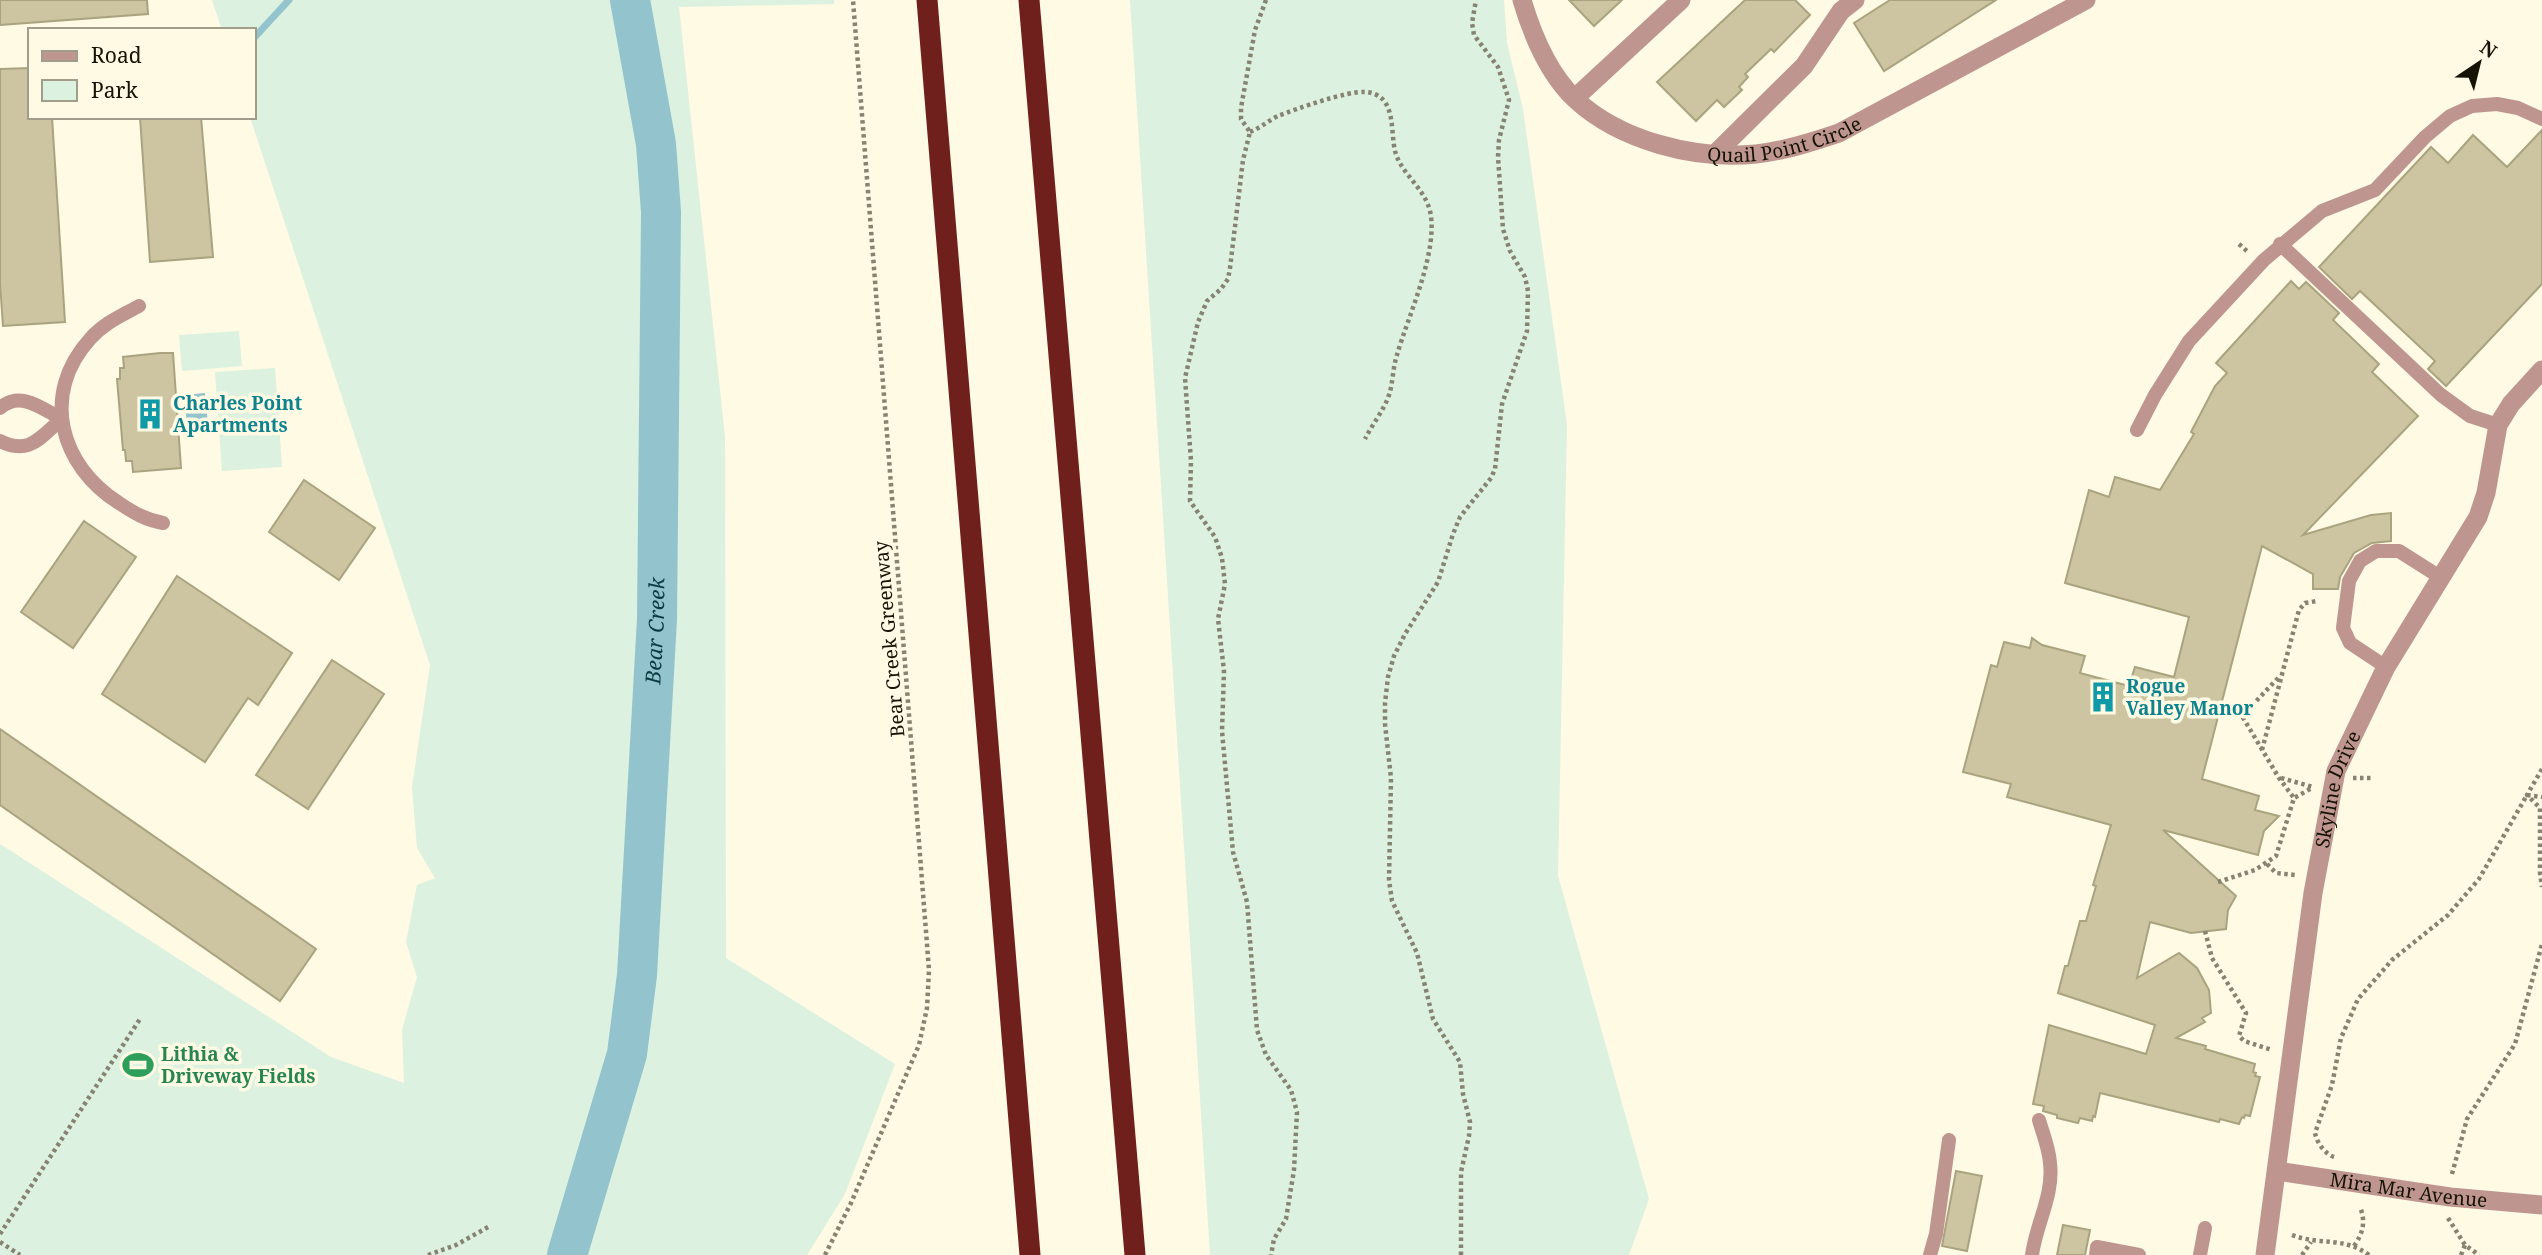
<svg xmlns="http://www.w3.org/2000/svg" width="2542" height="1255" font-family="'Noto Serif',serif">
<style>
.green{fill:#dcf1df}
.water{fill:#93c3cc}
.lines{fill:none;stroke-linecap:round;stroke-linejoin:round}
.stream{stroke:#93c3cc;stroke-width:7}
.river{stroke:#93c3cc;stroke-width:40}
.building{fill:#cdc5a1;stroke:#aaa37f;stroke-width:2}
.path{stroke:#878372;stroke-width:4.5;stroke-dasharray:3.5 3.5;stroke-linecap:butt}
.service{stroke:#be958f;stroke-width:14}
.minor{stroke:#be958f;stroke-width:19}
.motorway{stroke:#6f201c;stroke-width:21}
.labels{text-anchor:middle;stroke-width:7;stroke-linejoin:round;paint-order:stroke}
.street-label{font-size:19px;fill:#151206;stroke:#fefae3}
.culture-label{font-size:19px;font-weight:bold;fill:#0d838f;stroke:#fefae3;text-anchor:start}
.leisure-label{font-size:19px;font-weight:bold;fill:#27864d;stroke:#fefae3;text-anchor:start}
.water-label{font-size:21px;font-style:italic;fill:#0c3a41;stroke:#fefae3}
</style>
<rect width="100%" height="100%" fill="#fefae3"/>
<g class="green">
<path d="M212 0H834V4L679 7 725 437 726 958 895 1064 845 1194 807 1255H0V844L331 1057 404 1083 402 1030 417 977 406 942 417 885 435 878 417 848 412 787 430 665 250 117H254V30H222Z"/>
<path d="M1130 0H1504L1507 43 1523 109 1567 425 1558 876 1649 1199 1629 1255H1210Z"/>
<path d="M239 331 242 366 182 371 179 335Z"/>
<path d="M275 368 282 467 222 471 215 372Z"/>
</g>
<path class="water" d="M205 393 208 424 187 425 184 395Z"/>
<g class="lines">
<path class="stream" d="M254 38 289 0"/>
<path class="river" id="s1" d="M567 1255 627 1054 637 975 657 619 661 212 656 144 630 0"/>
</g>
<g class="building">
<path d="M0 0H147L148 14 0 25Z"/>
<path d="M1569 0H1622L1594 26Z"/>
<path d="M1745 0H1795L1810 15 1774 52 1771 49 1745 74 1748 77 1739 87 1742 90 1724 107 1717 100 1696 121 1657 82Z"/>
<path d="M1890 0H1996L1884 71 1854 23Z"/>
<path d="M30 68V117H52L65 322 3 326 0 283V69Z"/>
<path d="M140 117H201L213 257 150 262Z"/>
<path d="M2542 130V284L2446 386 2428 369 2435 361 2360 291 2352 299 2319 267 2431 147 2448 163 2473 135 2507 167Z"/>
<path d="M2291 281 2299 289 2306 282 2339 313 2333 320 2379 364 2372 372 2418 416 2303 535 2371 515 2391 513V541L2372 543 2354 553 2340 577 2338 589H2313V574L2262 546 2202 779 2259 796 2255 810 2279 816 2264 831 2258 855 2163 830 2236 896 2228 910 2226 929 2191 933 2150 922 2137 978 2179 953 2197 968 2209 990 2211 1013 2202 1018 2205 1022 2176 1038 2206 1046 2205 1049 2255 1064 2253 1072 2256 1073 2255 1076 2260 1077 2250 1116 2245 1115 2244 1118 2242 1117 2239 1124 2220 1119 2219 1122 2100 1093 2095 1117 2093 1116 2092 1121 2080 1118 2078 1123 2057 1118V1115L2043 1111 2044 1106 2033 1104 2049 1025 2146 1054 2155 1025 2058 993 2065 966H2068L2080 921H2086L2096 886 2093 885 2111 825 2007 797 2011 784 1963 772 1991 665 1997 667 2004 642 2030 648 2032 638 2042 645 2085 656 2080 673 2129 686 2135 667 2174 677 2189 617 2065 583 2089 490 2109 497 2115 477 2160 490 2194 434 2191 432 2215 386 2227 373 2216 363Z"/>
<path d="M160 353H173L181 468 133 472 132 461H126L125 450H123L117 379H120V368H124L123 357Z"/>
<path d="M304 480 375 528 339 580 269 532Z"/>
<path d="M84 521 136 557 73 648 21 612Z"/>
<path d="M177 576 292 653 258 705 248 698 205 762 102 694Z"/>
<path d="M332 660 384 694 308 809 256 775Z"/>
<path d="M0 729 316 949 280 1001 0 805Z"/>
<path d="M1956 1171 1982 1176 1967 1251 1942 1246Z"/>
<path d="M2063 1225 2090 1230 2085 1255H2057Z"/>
</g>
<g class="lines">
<g class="path">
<path d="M1266 0 1255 30 1241 108V119L1250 132 1243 160 1230 268 1228 279 1221 289 1207 301 1198 322 1185 378 1191 461 1190 501 1215 537 1222 558 1225 584 1218 619 1224 671 1222 731 1233 852 1247 902 1257 1030 1266 1055 1291 1090 1297 1112 1294 1170 1286 1219 1274 1239 1271 1255"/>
<path d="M1250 132C1260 128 1268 121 1278 116 1296 109 1346 91 1365 92 1397 94 1390 130 1395 151 1401 174 1424 187 1430 211 1439 251 1408 316 1397 355 1393 367 1393 380 1390 392 1385 409 1373 423 1365 439"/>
<path d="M2239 244 2249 253"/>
<path d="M2223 711 2242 716 2279 778 2294 798"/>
<path d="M2242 716 2280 676"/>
<path d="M2262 750 2299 610 2305 603 2317 601"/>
<path d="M2542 769 2527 795 2540 808V873L2542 887"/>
<path d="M2281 778 2313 787"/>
<path d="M2353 778H2373"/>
<path d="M2267 864 2276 873 2295 875"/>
<path d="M2218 882 2255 870 2276 856 2294 798 2312 788"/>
<path d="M2205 931 2212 958 2246 1013 2239 1036 2244 1041 2272 1050"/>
<path d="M2334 1157C2325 1154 2317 1143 2315 1133L2332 1085 2341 1038 2358 999 2392 960 2448 915 2479 879 2527 795 2542 797"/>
<path d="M2452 1174 2467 1119 2515 1044 2542 944"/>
<path d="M2448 1218 2465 1245 2479 1255"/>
<path d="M0 1234 140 1019"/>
<path d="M2292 1235C2321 1246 2343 1236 2369 1255"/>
<path d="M0 1242 20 1255"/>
<path d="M2354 1246C2363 1233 2366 1222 2360 1207"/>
<path d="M428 1255 456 1245 490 1226"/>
<path d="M825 1255 851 1203 919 1045 927 1008 929 970 853 0"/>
<path d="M1461 1255V1172L1469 1136 1470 1122 1463 1094 1460 1062 1433 1019 1417 953 1392 901 1389 880 1391 778 1385 724V703L1388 677 1394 656 1405 634 1438 582 1453 534 1460 517 1491 478 1495 469 1502 404 1527 331 1528 291 1525 277 1510 251 1503 229 1498 157 1499 140 1509 100 1498 67 1474 35 1472 23 1476 0"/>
<path d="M2302 1255 2311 1242"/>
<path d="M2461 1255 2465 1245"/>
</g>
<g class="service">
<path d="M2280 244 2441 395 2470 416 2498 425"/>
<path d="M139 306C121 316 104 323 90 339 40 394 60 466 119 503 134 513 146 520 163 523"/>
<path d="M0 408C21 390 42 409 62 419 40 437 30 456 0 441"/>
<path d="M2137 430 2155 395 2189 341 2264 260 2322 211 2375 190 2425 137 2450 116 2472 106 2497 104 2518 108 2542 119"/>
<path d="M2386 667 2350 643 2343 628 2349 581 2360 561 2376 551H2399L2440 577"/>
<path d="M1930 1255 1936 1234 1949 1140"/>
<path d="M2032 1255C2036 1224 2054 1195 2050 1163 2049 1148 2043 1134 2039 1120"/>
<path d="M2096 1255 2097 1247 2139 1255"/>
<path d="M2200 1255 2205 1228"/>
</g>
<g class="minor">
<path id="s2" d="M1522 0C1532 34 1549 74 1575 99 1620 141 1695 160 1756 154 1784 151 1812 142 1839 133L2086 0"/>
<path d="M1575 98 1681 0"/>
<path d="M1715 154 1804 66 1841 11 1855 0"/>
<path id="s3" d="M2277 1171 2450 1197 2542 1205"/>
<path id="s4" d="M2265 1255 2313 893 2336 771 2386 667 2478 517 2486 493 2498 425 2511 404 2542 370"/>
</g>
<g class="motorway">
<path d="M927 0 1030 1255"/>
<path d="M1029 0 1135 1255"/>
</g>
</g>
<defs>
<g id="building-bare" transform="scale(2.415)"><path d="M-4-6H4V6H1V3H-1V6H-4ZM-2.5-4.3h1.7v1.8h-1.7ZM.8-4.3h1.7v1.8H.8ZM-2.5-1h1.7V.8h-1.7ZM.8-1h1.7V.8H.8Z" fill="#0f9aa8" stroke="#fefae3" stroke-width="2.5" paint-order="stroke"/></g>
<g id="stadium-bare" transform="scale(2.415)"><path d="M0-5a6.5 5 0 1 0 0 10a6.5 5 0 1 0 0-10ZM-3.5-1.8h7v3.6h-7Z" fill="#2e9e5b" stroke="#fefae3" stroke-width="2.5" paint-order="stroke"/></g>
</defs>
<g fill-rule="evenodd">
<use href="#building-bare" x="150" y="414"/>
<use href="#building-bare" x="2103" y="697"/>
<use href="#stadium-bare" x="138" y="1065"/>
</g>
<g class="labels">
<g class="street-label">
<text dy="7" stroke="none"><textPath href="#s2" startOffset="338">Quail Point Circle</textPath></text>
<text transform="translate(889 639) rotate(-95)" y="7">Bear Creek Greenway</text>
<text dy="7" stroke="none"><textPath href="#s4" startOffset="472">Skyline Drive</textPath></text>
<text dy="7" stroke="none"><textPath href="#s3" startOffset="133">Mira Mar Avenue</textPath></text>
</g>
<g class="culture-label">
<text x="173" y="410">Charles Point<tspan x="173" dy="22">Apartments</tspan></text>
<text x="2126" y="693">Rogue<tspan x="2126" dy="22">Valley Manor</tspan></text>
</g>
<g class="leisure-label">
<text x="161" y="1061">Lithia &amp;<tspan x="161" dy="22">Driveway Fields</tspan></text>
</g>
<g class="water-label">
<text dy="7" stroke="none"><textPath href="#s1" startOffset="634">Bear Creek</textPath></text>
</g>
</g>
<rect x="28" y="28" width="228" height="91" fill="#fefae3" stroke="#a19d8b" stroke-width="2"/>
<rect x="42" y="51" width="35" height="10" fill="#be958f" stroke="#a19d8b" stroke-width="2"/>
<text x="91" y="63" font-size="21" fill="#151206">Road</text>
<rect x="42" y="80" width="35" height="21" fill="#dcf1df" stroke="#a19d8b" stroke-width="2"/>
<text x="91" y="98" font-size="21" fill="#151206">Park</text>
<g transform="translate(2479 63) rotate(35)" stroke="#fefae3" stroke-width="5" paint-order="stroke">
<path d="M0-5L12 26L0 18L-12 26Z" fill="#151206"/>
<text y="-10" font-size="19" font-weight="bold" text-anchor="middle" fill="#151206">N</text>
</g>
</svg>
